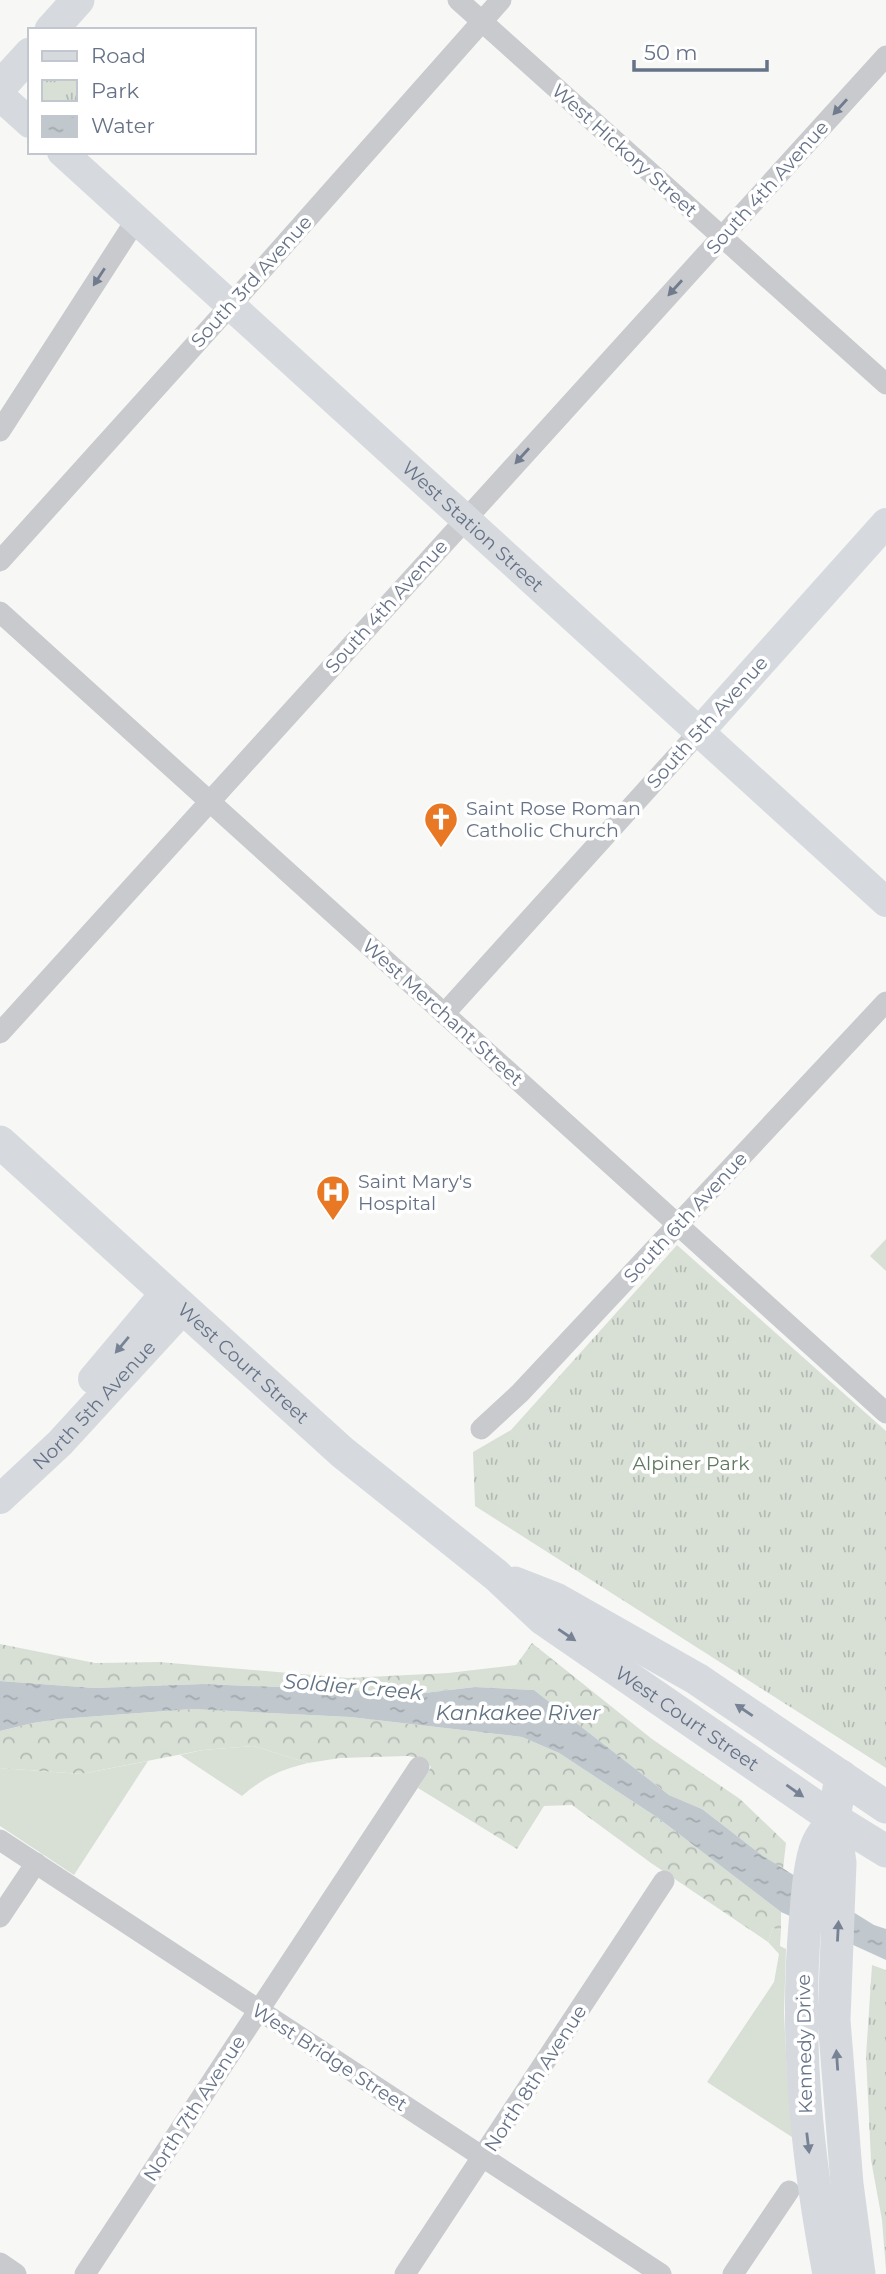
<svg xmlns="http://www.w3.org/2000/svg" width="886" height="2274" font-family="Montserrat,sans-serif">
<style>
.grass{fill:#d8e0d6}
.forest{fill:url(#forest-crowns)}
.park{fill:url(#park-tufts)}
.water{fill:url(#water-ripples)}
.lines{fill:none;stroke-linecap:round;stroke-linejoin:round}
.street{stroke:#c8cace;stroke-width:21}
.secondary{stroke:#d6dadf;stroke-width:30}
.primary{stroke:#d6dadf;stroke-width:33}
.oneway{fill:#707b8e}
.oneway2{fill:#778294}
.labels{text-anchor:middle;stroke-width:7;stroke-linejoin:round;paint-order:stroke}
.street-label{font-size:19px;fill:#667287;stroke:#fff}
.poi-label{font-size:19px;fill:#667287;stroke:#fff;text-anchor:start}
.park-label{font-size:19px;fill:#617961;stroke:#fff}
.water-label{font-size:21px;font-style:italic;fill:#627383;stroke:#fff}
</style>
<defs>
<pattern id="forest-crowns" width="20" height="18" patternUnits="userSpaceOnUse" patternTransform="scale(1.75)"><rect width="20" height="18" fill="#d8e0d6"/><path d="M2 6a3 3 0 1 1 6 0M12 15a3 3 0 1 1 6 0" fill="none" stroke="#b3bab3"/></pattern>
<pattern id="park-tufts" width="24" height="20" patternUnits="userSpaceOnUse" patternTransform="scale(1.75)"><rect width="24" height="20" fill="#d8e0d6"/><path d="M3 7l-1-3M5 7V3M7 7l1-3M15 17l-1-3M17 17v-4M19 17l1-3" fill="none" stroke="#b3bab3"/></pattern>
<pattern id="water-ripples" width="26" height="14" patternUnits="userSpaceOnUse" patternTransform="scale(1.75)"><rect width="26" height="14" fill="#c0c8ce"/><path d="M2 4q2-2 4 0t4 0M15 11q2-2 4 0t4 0" fill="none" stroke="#a0a7ad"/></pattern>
</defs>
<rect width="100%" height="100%" fill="#f7f8f5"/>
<g class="grass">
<path d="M886 1239V1271L870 1256Z"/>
<path d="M253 1746 308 1763C280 1770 264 1777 242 1796L180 1755 203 1750Z"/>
<path d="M148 1761 74 1875 0 1826V1768L81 1774Z"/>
<path d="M773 1928 781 1930 780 1946 786 1949 784 2013 787 2073 795 2139 707 2082 774 1982 779 1954 768 1942Z"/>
</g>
<g class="forest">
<path d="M532 1643 652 1739 740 1799 786 1843 783 1869 763 1856 702 1809 669 1795 534 1690 475 1687 424 1693 203 1684 94 1688 0 1681V1644L95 1663 159 1662 348 1678 448 1673 516 1665Z"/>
<path d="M192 1709 350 1717 522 1737 559 1753 658 1818 781 1912V1930L773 1928 768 1942 651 1863 572 1805 544 1806 517 1849 418 1788 431 1767 425 1760 408 1756 340 1758 308 1763 253 1746 203 1750 81 1774 0 1768V1731L33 1723 60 1719Z"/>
</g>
<g class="park">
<path d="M677 1245 886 1431V1768L475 1506 473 1452 511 1430Z"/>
<path d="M872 1965 886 1970V2271L882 2220 871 2160 866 2056Z"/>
</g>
<path class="water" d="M0 1681 94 1688 203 1684 424 1693 475 1687 534 1690 669 1795 702 1809 763 1856 874 1925 886 1929V1960L781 1912 658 1818 559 1753 522 1737 350 1717 192 1709 60 1719 33 1723 0 1731Z"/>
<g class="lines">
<g class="street">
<path d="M458 0 886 384"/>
<path d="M0 431 136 220"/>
<path d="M0 561 230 306 501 0"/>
<path d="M0 612 886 1413"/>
<path d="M444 1014 699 732"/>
<path d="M0 1033 886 56"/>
<path d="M481 1429 520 1393 886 1002"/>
<path d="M0 1840 661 2274"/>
<path d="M0 1917 36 1863"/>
<path d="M0 2263 16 2274"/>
<path d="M85 2274 419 1767"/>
<path d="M405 2274 664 1881"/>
<path d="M733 2274 789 2191"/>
</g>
<g class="secondary">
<path d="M0 96 30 123"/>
<path id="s1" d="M62 152 886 902"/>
<path d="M699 732 886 523"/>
<path d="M93 1379 166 1292"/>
<path id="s2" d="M0 1499 60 1443 184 1308"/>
</g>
<g class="primary">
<path d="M51 30 78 0"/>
<path d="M0 87 30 54"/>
<path id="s3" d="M0 1142 342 1452 496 1575 543 1619 834 1819 886 1851"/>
<path d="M515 1583 556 1599 697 1679 886 1807"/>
<path d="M841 1776 834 1819 840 1863 834 2020 847 2184 859 2274"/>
<path d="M829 2274C807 2158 795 2042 805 1924 807 1904 809 1863 817 1845 820 1836 829 1827 834 1819"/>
</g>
</g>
<defs><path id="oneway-solid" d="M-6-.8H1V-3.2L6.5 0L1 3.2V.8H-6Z" transform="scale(1.75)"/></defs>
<g class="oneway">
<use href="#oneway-solid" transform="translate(840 107) rotate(132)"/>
<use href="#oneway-solid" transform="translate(99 277) rotate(123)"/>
<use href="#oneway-solid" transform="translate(675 288) rotate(132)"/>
<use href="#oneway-solid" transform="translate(522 456) rotate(132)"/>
</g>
<g class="oneway2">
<use href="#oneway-solid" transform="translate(122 1345) rotate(130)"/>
<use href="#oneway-solid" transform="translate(567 1635) rotate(34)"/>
<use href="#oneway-solid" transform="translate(744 1710) rotate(-146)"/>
<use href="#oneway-solid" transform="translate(795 1791) rotate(35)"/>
<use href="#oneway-solid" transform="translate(838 1931) rotate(-87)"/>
<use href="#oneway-solid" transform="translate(837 2060) rotate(-94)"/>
<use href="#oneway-solid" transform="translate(808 2143) rotate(83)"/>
</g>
<defs>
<g id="church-pin" transform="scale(1.75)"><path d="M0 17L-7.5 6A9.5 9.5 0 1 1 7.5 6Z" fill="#e87824" stroke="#fff"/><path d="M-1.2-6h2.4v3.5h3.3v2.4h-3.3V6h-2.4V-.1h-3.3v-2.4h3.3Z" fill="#fff"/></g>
<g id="hospital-pin" transform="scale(1.75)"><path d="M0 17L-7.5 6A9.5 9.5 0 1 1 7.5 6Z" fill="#e87824" stroke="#fff"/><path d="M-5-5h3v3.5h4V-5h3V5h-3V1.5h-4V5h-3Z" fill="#fff"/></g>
</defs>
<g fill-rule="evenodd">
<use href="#church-pin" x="441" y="819"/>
<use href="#hospital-pin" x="333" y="1192"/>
</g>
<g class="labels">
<g class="street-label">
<text transform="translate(625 150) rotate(42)" y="7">West Hickory Street</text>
<text transform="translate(767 187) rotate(-48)" y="7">South 4th Avenue</text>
<text transform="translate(251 281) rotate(-48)" y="7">South 3rd Avenue</text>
<text dy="7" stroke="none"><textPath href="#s1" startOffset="556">West Station Street</textPath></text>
<text transform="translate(386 606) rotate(-48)" y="7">South 4th Avenue</text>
<text transform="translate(707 722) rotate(-48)" y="7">South 5th Avenue</text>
<text transform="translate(443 1012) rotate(42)" y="7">West Merchant Street</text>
<text transform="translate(685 1217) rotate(-47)" y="7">South 6th Avenue</text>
<text dy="7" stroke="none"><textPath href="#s3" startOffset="329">West Court Street</textPath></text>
<text dy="7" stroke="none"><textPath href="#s2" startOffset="133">North 5th Avenue</textPath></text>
<text dy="7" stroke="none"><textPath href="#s3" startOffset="898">West Court Street</textPath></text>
<text transform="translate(804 2044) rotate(-91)" y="7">Kennedy Drive</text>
<text transform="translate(330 2057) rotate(33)" y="7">West Bridge Street</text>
<text transform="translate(535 2078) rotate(-57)" y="7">North 8th Avenue</text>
<text transform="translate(194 2108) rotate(-57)" y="7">North 7th Avenue</text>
</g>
<g class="poi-label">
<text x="466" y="815">Saint Rose Roman<tspan x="466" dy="22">Catholic Church</tspan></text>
<text x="358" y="1188">Saint Mary's<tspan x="358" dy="22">Hospital</tspan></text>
</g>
<g class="park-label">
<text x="691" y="1470">Alpiner Park</text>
</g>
<g class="water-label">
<text transform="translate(353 1687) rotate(5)" y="7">Soldier Creek</text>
<text x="518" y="1720">Kankakee River</text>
</g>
</g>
<rect x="28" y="28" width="228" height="126" fill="#ffffff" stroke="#c2c7cf" stroke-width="2"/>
<rect x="42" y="51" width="35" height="10" fill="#d6dadf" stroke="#c2c7cf" stroke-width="2"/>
<text x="91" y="63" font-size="21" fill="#667287">Road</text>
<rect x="42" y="80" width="35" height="21" fill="url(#park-tufts)" stroke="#c2c7cf" stroke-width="2"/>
<text x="91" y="98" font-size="21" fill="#667287">Park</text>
<rect x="42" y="116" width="35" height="21" fill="url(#water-ripples)" stroke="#c2c7cf" stroke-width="2"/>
<text x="91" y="133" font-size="21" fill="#667287">Water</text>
<path d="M634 60v10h133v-10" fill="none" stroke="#667287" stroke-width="3.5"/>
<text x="644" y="60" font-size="21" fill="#667287" stroke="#ffffff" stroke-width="5" paint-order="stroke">50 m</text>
</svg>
